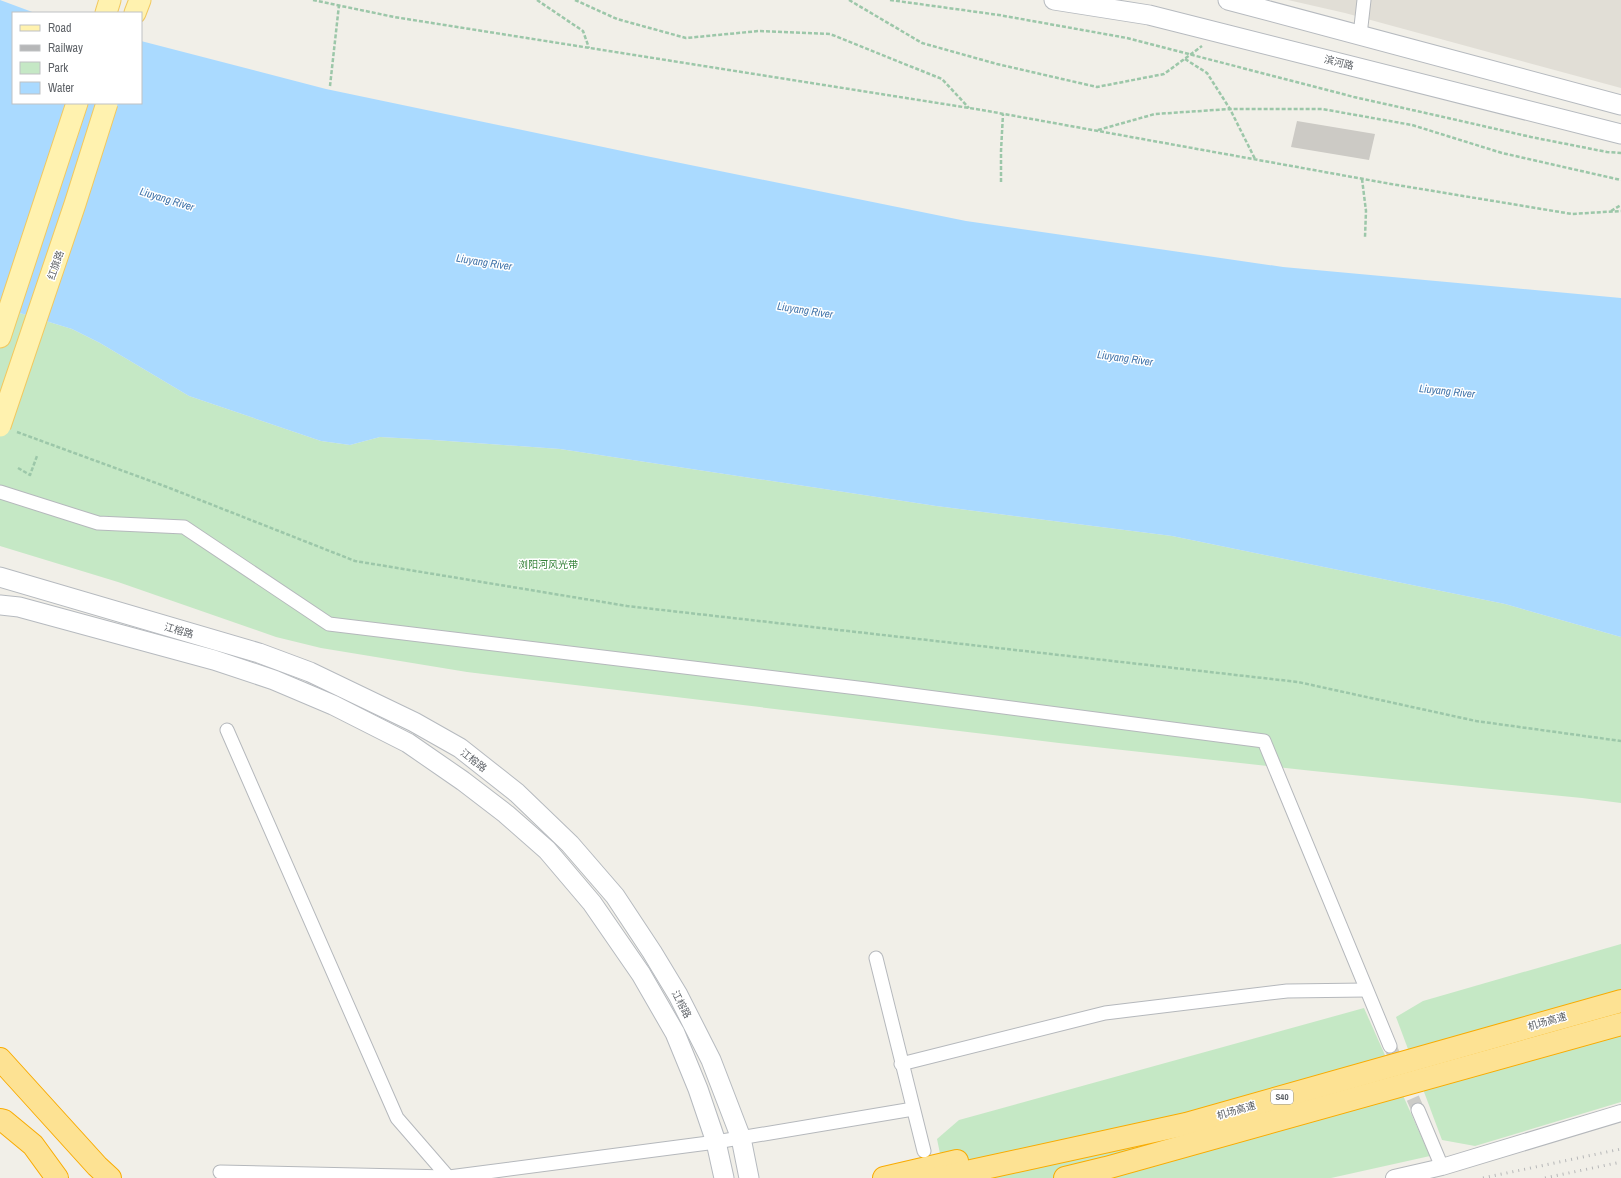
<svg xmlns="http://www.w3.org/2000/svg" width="1621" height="1178" font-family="'Archivo Narrow','Noto Sans SC',sans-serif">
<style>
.education{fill:#e1ded6}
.green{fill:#c5e8c5}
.water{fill:#aadaff}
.building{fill:#cccac5}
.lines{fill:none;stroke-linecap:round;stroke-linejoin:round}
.minor-tunnel{stroke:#ccccc8;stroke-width:13;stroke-dasharray:13 6;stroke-linecap:butt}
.minor-casing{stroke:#b5b8bc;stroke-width:15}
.tertiary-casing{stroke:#b5b8bc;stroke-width:18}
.secondary-casing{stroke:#b6babf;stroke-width:21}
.primary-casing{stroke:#f2c960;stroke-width:23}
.motorway-casing{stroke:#f9ab00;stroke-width:24}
.path{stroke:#9cc7a9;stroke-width:2.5;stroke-dasharray:4 2;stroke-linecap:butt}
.minor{stroke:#fff;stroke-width:13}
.tertiary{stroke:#fff;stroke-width:16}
.secondary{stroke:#fff;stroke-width:19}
.primary{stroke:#fff2af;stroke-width:21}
.motorway{stroke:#fde293;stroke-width:22}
.rail{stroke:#b6b7b8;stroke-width:3;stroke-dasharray:1 5;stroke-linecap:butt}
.primary-bridge-casing{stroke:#f2c960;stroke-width:23;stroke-linecap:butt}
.primary-bridge{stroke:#fff2af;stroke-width:21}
.labels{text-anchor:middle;stroke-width:3;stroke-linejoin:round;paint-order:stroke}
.shield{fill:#fff;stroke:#8f9295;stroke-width:1}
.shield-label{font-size:9px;font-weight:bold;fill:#5f6368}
.street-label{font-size:10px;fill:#5f6368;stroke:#fff}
.park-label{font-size:10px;fill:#348238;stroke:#fff}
.water-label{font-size:11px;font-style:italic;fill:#4174aa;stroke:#fff}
</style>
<rect width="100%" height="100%" fill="#f1efe8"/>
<path class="education" d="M1288 0H1621V88L1345 13Z"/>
<g class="green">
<path d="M0 307 72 329 100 343 189 396 321 441 350 445 380 437 434 440 560 449 936 506 1172 536 1505 604 1621 637V803L1582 798 1313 771 1059 743 467 672 321 648 276 637 118 582 0 546Z"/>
<path d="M1621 944V1102L1475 1146 1442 1140 1396 1017 1423 1001Z"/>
<path d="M1364 1008 1430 1156 1331 1178H945L937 1139 959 1120Z"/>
</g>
<path class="water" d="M0 0 35 13H13V103H141V41L326 89 646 156 966 221 1283 267 1621 298V637L1505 604 1172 536 936 506 560 449 434 440 380 437 350 445 321 441 189 396 100 343 72 329 0 307Z"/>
<path class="building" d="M1297 121 1375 134 1369 160 1291 147Z"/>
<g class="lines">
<path class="minor-tunnel" d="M1390 1046 1418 1110"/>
<g class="minor-casing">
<g id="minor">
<path d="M1360 35 1364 0"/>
<path d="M0 492 98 523 184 527 329 624 866 689 1264 741 1390 1046"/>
<path d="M227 730 397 1118 449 1178"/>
<path d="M876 958 924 1151"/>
<path d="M901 1064 1105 1013 1287 991 1366 990"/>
<path d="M1418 1110 1442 1167"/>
<path d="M220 1172 449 1177 716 1142 913 1109"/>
</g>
</g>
<g class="tertiary-casing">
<path id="tertiary" d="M1394 1178 1442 1167 1621 1113"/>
</g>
<g class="secondary-casing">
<g id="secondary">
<path d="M1054 0 1149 15 1621 134"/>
<path d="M1228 0 1621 105"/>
<path d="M0 577 259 653 310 672 414 722 460 748 517 793 570 844 615 896 652 952 678 995 711 1060 741 1138 749 1178"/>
<path d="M0 605 19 607 214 660 274 680 333 705 408 743 463 781 506 814 547 850 592 903 641 974 675 1033 698 1089 716 1142 724 1178"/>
</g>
</g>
<g class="primary-casing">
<g id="primary">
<path d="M106 13 110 0"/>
<path d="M135 13 140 0"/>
<path d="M0 337 77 103"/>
</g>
</g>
<g class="motorway-casing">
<g id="motorway">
<path d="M0 1059 97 1166 110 1178"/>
<path d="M0 1120 4 1121 33 1145 57 1178"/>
<path d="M884 1178 957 1161"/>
<path d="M939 1178 1186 1124 1621 1001"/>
<path d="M1065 1178 1106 1168 1621 1024"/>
</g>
</g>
<g class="path">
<path d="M313 0 394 17 982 110 1391 184 1572 214 1621 211"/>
<path d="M537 0 583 31 589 48"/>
<path d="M575 0 617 19 686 38 759 31 830 34 942 79 969 108"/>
<path d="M849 0 922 43 997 64 1097 87 1164 74 1202 46"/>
<path d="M890 0 999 15 1127 38 1354 97 1448 118 1531 137 1607 152 1621 153"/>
<path d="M1185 59 1207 73 1230 109 1255 159"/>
<path d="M330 86 339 5"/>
<path d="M1098 130 1155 114 1230 109H1322L1412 125 1502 153 1621 180"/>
<path d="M1362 179 1366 211 1365 237"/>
<path d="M1001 182V151L1003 114"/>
<path d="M1611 211 1621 205"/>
<path d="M17 432 167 487 355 561 627 606 1298 682 1476 721 1621 741"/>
<path d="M18 468 30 475 37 456"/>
</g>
<use href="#minor" class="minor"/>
<use href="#tertiary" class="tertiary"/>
<use href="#secondary" class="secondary"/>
<use href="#primary" class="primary"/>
<use href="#motorway" class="motorway"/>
<g class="rail">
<path d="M1483 1178 1621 1149"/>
<path d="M1545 1178 1621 1162"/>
</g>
<g class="primary-bridge-casing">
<path id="primary-bridge" d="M0 426 75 204 107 103"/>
</g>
<use href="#primary-bridge" class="primary-bridge"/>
</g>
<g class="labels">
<rect class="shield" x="1271" y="1090" width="22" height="14" rx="3"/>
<g class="shield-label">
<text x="1282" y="1100">S40</text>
</g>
<g class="street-label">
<text transform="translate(1339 62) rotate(14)" y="4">滨河路</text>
<text transform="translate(55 265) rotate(-71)" y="4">红旗路</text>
<text transform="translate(179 630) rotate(16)" y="4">江榕路</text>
<text transform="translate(474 760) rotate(38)" y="4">江榕路</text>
<text transform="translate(682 1004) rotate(62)" y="4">江榕路</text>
<text transform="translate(1547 1021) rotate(-16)" y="4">机场高速</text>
<text transform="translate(1236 1110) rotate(-16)" y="4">机场高速</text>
</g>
<g class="park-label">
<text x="548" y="568">浏阳河风光带</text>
</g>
<g class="water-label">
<text transform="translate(167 199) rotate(17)" y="4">Liuyang River</text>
<text transform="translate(484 262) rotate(9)" y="4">Liuyang River</text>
<text transform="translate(805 310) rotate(9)" y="4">Liuyang River</text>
<text transform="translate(1125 358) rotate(8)" y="4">Liuyang River</text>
<text transform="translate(1447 391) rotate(6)" y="4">Liuyang River</text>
</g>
</g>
<rect x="12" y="12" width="130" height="92" fill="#ffffff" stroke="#bfc1c3"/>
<rect x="20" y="25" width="20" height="6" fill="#fff2af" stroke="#bfc1c3"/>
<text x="48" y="32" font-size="12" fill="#5f6368">Road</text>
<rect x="20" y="45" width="20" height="6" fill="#b6b7b8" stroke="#bfc1c3"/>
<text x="48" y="52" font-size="12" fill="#5f6368">Railway</text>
<rect x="20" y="62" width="20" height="12" fill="#c5e8c5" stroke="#bfc1c3"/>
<text x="48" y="72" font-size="12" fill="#5f6368">Park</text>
<rect x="20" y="82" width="20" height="12" fill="#aadaff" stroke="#bfc1c3"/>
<text x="48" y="92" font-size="12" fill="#5f6368">Water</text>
</svg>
